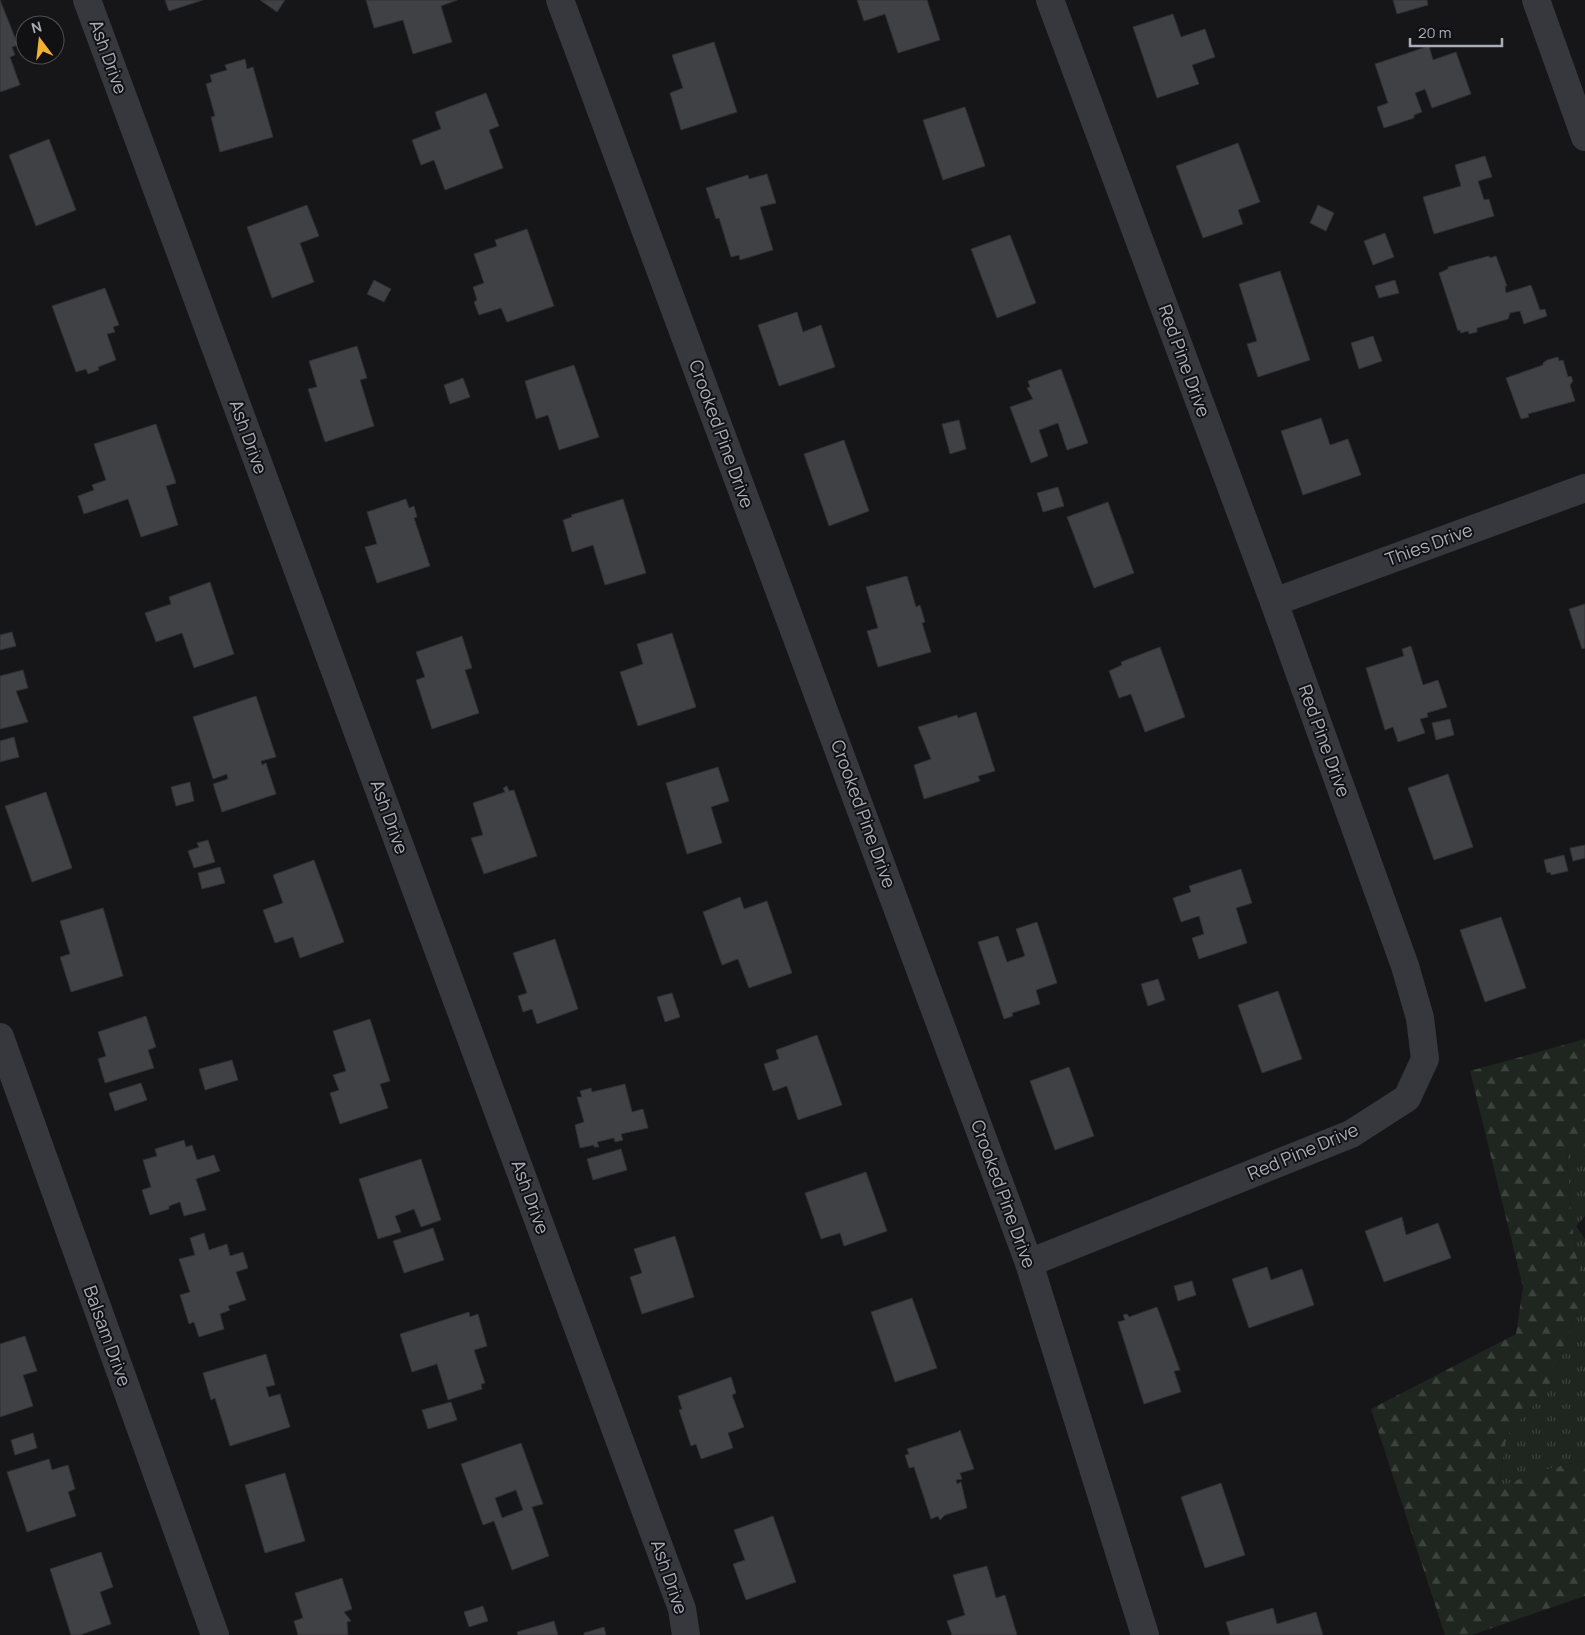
<svg xmlns="http://www.w3.org/2000/svg" width="1585" height="1635" font-family="Manrope,sans-serif">
<style>
.grass{fill:url(#grass-tufts)}
.forest{fill:url(#forest-firs)}
.building{fill:#404145;stroke:#303034;fill-rule:evenodd}
.lines{fill:none;stroke-linecap:round;stroke-linejoin:round}
.street{stroke:#37383d;stroke-width:28}
.labels{text-anchor:middle;stroke-width:4;stroke-linejoin:round;paint-order:stroke}
.street-label{font-size:18px;fill:#a8adb8;stroke:#111113}
</style>
<defs>
<pattern id="grass-tufts" width="24" height="20" patternUnits="userSpaceOnUse" patternTransform="scale(1.25)"><rect width="24" height="20" fill="#1e261f"/><path d="M3 7l-1-3M5 7V3M7 7l1-3M15 17l-1-3M17 17v-4M19 17l1-3" fill="none" stroke="#3c433d"/></pattern>
<pattern id="forest-firs" width="22" height="20" patternUnits="userSpaceOnUse" patternTransform="scale(1.25)"><rect width="22" height="20" fill="#1e261f"/><path d="M5 1l3.5 6h-7zM16 11l3.5 6h-7z" fill="#3c433d"/></pattern>
</defs>
<rect width="100%" height="100%" fill="#161618"/>
<path class="grass" d="M1566 1143 1585 1157V1216L1576 1226 1585 1239V1460L1549 1469 1498 1488 1507 1435 1549 1387 1583 1298 1572 1225Z"/>
<path class="forest" d="M1585 1039V1157L1566 1144 1572 1225 1583 1298 1549 1387 1507 1435 1498 1487 1549 1469 1585 1460V1596L1472 1635H1445L1371 1409 1516 1334 1523 1287 1470 1071Z"/>
<g class="building">
<path d="M0 0 18 45 12 47 15 55 10 57 20 85 0 92Z"/>
<path d="M165 0H203L169 11Z"/>
<path d="M260 0H285L277 12Z"/>
<path d="M366 0H457L441 6 452 42 413 54 403 20 374 28Z"/>
<path d="M857 0H927L940 40 898 53 885 14 864 21Z"/>
<path d="M1393 0H1427L1428 5 1397 14Z"/>
<path d="M1173 14 1181 37 1205 29 1215 57 1192 65 1199 84 1157 98 1133 27Z"/>
<path d="M714 42 737 112 681 130 670 93 683 88 672 55Z"/>
<path d="M1429 46 1433 60 1456 52 1471 94 1432 108 1425 89 1415 93 1422 112 1414 115V118L1384 128 1377 107 1388 103 1375 64Z"/>
<path d="M245 59 247 69 253 67 273 137 220 152 211 117 215 116 206 84 212 82 210 75 227 70 225 65Z"/>
<path d="M486 93 499 126 489 130 503 168 445 190 434 160 421 165 412 140 441 129 435 112Z"/>
<path d="M965 107 985 166 943 180 923 120Z"/>
<path d="M49 139 76 210 36 226 9 155Z"/>
<path d="M1238 143 1260 202 1238 210 1243 224 1203 238 1176 166Z"/>
<path d="M1485 156 1492 177 1478 181 1484 200 1489 199 1494 216 1434 234 1423 197 1461 186 1455 165Z"/>
<path d="M767 174 776 203 760 207 773 250 740 260 739 255 731 257 719 218 716 219 706 188 748 175 749 179Z"/>
<path d="M307 205 319 236 300 243 314 282 272 298 247 227Z"/>
<path d="M1318 205 1334 213 1326 231 1310 223Z"/>
<path d="M527 229 554 306 507 322 501 308 479 315 474 302 477 300 473 287 484 283 474 254 497 246 495 240Z"/>
<path d="M1385 233 1394 257 1373 265 1364 241Z"/>
<path d="M1010 235 1036 303 997 318 971 249Z"/>
<path d="M1489 256 1490 258 1496 256 1507 286H1505L1506 293 1531 285 1540 310 1545 309 1547 316 1524 324 1520 311 1510 313 1508 319 1477 328V332L1469 334 1468 331 1461 333 1460 330 1458 331 1439 273 1448 269V267Z"/>
<path d="M1280 271 1310 360 1258 377 1247 344 1257 341 1239 284Z"/>
<path d="M374 280 391 289 384 302 367 294Z"/>
<path d="M1395 280 1399 293 1379 298 1375 286Z"/>
<path d="M105 288 119 325 113 327 115 332 107 334 116 360 98 367 99 370 88 374 86 369 76 372 52 306Z"/>
<path d="M797 312 803 332 821 325 835 367 779 386 758 325Z"/>
<path d="M1373 336 1382 361 1359 369 1351 343Z"/>
<path d="M357 346 367 378 360 380 374 426 325 442 308 389 317 387 309 361Z"/>
<path d="M1558 357 1559 361 1563 360 1568 377 1571 376 1573 381 1570 385 1575 401 1528 414 1529 417 1521 419 1506 378 1543 365V363L1547 360Z"/>
<path d="M574 365 599 437 559 450 548 415 536 419 525 381Z"/>
<path d="M1061 369 1088 443 1067 450 1058 423 1039 430 1048 456 1031 463 1010 407 1033 399 1027 388 1030 387 1028 381Z"/>
<path d="M463 378 470 397 450 404 444 385Z"/>
<path d="M1321 418 1330 445 1348 439 1361 475 1303 495 1281 431Z"/>
<path d="M959 420 966 449 950 454 942 424Z"/>
<path d="M156 424 176 483 166 486 178 525 141 537 128 499 84 514 78 496 94 490 92 485 106 480 94 444Z"/>
<path d="M844 440 869 511 829 526 804 454Z"/>
<path d="M1058 487 1064 506 1043 512 1037 493Z"/>
<path d="M406 499 409 508 414 506 417 517 414 518 430 566 377 583 365 547 377 544 367 512Z"/>
<path d="M623 499 646 573 605 585 593 545 572 552 563 520 572 517 571 515Z"/>
<path d="M1108 502 1134 573 1094 588 1067 517Z"/>
<path d="M907 576 916 607 920 605 925 622 922 623 931 652 878 667 867 631 878 628 866 587Z"/>
<path d="M210 582 234 654 194 668 182 633 156 642 145 613 171 604 169 597Z"/>
<path d="M1585 604V648L1582 649 1569 609Z"/>
<path d="M12 632 16 646 0 650V635Z"/>
<path d="M672 633 696 707 638 726 620 672 643 664 637 644Z"/>
<path d="M462 636 472 668 465 670 479 713 432 729 416 680 425 677 416 652Z"/>
<path d="M1411 646 1423 685 1438 680 1447 707 1427 713 1428 717 1420 719 1425 733 1398 742 1393 727 1385 730 1366 668 1404 656 1402 649Z"/>
<path d="M1160 647 1185 717 1145 732 1131 694 1119 698 1109 671 1122 665 1121 662Z"/>
<path d="M23 670 28 688 16 691 28 722 0 729V676Z"/>
<path d="M256 696 276 757 261 761 262 765 266 763 276 794 222 812 213 784 228 779 227 774 213 779 193 717Z"/>
<path d="M976 712 995 771 978 776 980 781 924 799 914 765 931 759 918 727 957 715 958 718Z"/>
<path d="M1450 719 1454 735 1436 740 1432 723Z"/>
<path d="M14 737 19 757 0 762V741Z"/>
<path d="M718 767 729 801 711 807 722 843 687 854 666 783Z"/>
<path d="M1448 774 1473 847 1434 860 1408 788Z"/>
<path d="M190 782 194 801 176 806 171 787Z"/>
<path d="M507 786 509 791 514 790 537 856 484 874 471 838 483 835 473 803 505 792 503 788Z"/>
<path d="M46 792 72 868 32 882 5 806Z"/>
<path d="M208 840 215 862 194 868 188 851 199 847 197 843Z"/>
<path d="M1585 845V858L1573 861 1570 848Z"/>
<path d="M1564 855 1568 871 1551 875 1550 872 1547 873 1544 860Z"/>
<path d="M314 860 344 942 300 958 293 937 275 943 263 910 283 903 273 875Z"/>
<path d="M220 867 225 883 202 889 198 873Z"/>
<path d="M1241 869 1252 903 1236 908 1247 943 1199 959 1192 938 1204 934 1199 916 1181 922 1173 898 1191 892 1189 886Z"/>
<path d="M740 897 744 909 767 901 792 973 749 988 738 959 722 965 703 912Z"/>
<path d="M103 908 123 976 71 992 60 957 70 954 60 921Z"/>
<path d="M1501 917 1526 988 1485 1002 1460 930Z"/>
<path d="M1037 922 1057 983 1036 990 1040 1004 1012 1013 1013 1016 1004 1019 978 942 998 936 1007 962 1025 956 1016 929Z"/>
<path d="M555 939 578 1009 537 1024 532 1009 523 1012 518 996 527 993 513 953Z"/>
<path d="M1158 979 1165 1000 1148 1006 1141 984Z"/>
<path d="M1278 991 1302 1059 1262 1073 1238 1005Z"/>
<path d="M672 993 680 1017 665 1022 657 997Z"/>
<path d="M146 1016 156 1047 148 1050 154 1068 105 1083 98 1059 106 1056 98 1032Z"/>
<path d="M370 1019 390 1081 380 1084 388 1108 340 1124 330 1093 339 1090 333 1075 346 1071 333 1031Z"/>
<path d="M817 1035 842 1105 798 1120 787 1086 773 1091 764 1064 779 1059 776 1050Z"/>
<path d="M232 1060 238 1080 205 1090 199 1069Z"/>
<path d="M1069 1067 1094 1136 1055 1150 1030 1081Z"/>
<path d="M141 1083 147 1100 115 1111 109 1093Z"/>
<path d="M625 1084 632 1112 643 1109 648 1128 621 1134 623 1140 615 1142 614 1138 597 1142 599 1147H594V1145L580 1148 575 1125 584 1122 577 1097H582L580 1091 591 1088 592 1092Z"/>
<path d="M184 1140 186 1147 192 1145 197 1160 214 1155 220 1171 196 1179 206 1210 184 1216 180 1202 169 1206V1209L150 1215 142 1190 151 1187 143 1160 157 1156 155 1149Z"/>
<path d="M621 1149 627 1170 593 1180 587 1159Z"/>
<path d="M421 1159 441 1220 421 1227 414 1209 395 1216 401 1232 378 1239 359 1179Z"/>
<path d="M866 1172 887 1231 844 1246 840 1233 821 1239 805 1193Z"/>
<path d="M1402 1217 1406 1235 1438 1223 1451 1258 1384 1282 1365 1231Z"/>
<path d="M433 1228 444 1260 404 1273 393 1241Z"/>
<path d="M204 1233 209 1250 227 1244 230 1256 243 1252 248 1268 236 1272 246 1300 228 1306 230 1310 220 1314 224 1329 199 1337 194 1322 189 1324 180 1295 190 1292 179 1259 195 1255 190 1238Z"/>
<path d="M675 1236 694 1297 642 1314 630 1277 642 1273 634 1249Z"/>
<path d="M1267 1267 1271 1280 1302 1269 1314 1305 1249 1328 1232 1279Z"/>
<path d="M1192 1281 1196 1295 1178 1301 1174 1286Z"/>
<path d="M912 1298 937 1368 895 1382 871 1312Z"/>
<path d="M1157 1307 1180 1370 1174 1371 1181 1392 1144 1404 1118 1322 1125 1320 1123 1315 1127 1314 1129 1317Z"/>
<path d="M469 1312 470 1317 478 1314 487 1346 474 1350 485 1383 481 1384 482 1389 448 1400 437 1364 412 1372 400 1334Z"/>
<path d="M25 1336 37 1371 23 1375 33 1406 0 1417V1344Z"/>
<path d="M266 1354 275 1385 266 1387 269 1397 280 1394 290 1427 230 1446 215 1398 211 1400 203 1373Z"/>
<path d="M731 1377 736 1393 732 1395 744 1427 728 1433 733 1448 701 1459 696 1444 691 1446 679 1410 682 1409 678 1396Z"/>
<path d="M451 1402 457 1420 428 1429 422 1410Z"/>
<path d="M960 1430 974 1469 960 1473 962 1479 956 1480 957 1484 961 1482 967 1508 945 1515 940 1520 938 1516 931 1519 914 1467 909 1468 905 1455 909 1454 907 1449 958 1432Z"/>
<path d="M33 1433 37 1448 15 1455 11 1440Z"/>
<path d="M521 1443 543 1504 532 1507 549 1556 512 1570 494 1521 483 1525 461 1464ZM516 1490 523 1510 502 1518 495 1498Z"/>
<path d="M49 1459 52 1470 68 1465 75 1489 68 1492 76 1516 27 1532 7 1472Z"/>
<path d="M285 1473 305 1541 265 1553 245 1485Z"/>
<path d="M1221 1483 1245 1555 1205 1568 1181 1497Z"/>
<path d="M773 1516 796 1582 746 1600 733 1564 745 1560 734 1530Z"/>
<path d="M101 1552 113 1587 100 1592 111 1624 80 1635H71L50 1569Z"/>
<path d="M987 1566 996 1598 1005 1595 1017 1635H952L947 1621 965 1615 953 1575Z"/>
<path d="M342 1578 352 1609 344 1612 351 1621 347 1622 348 1635H298L294 1621 303 1618 295 1593Z"/>
<path d="M483 1606 488 1621 469 1627 464 1612Z"/>
<path d="M1273 1608 1277 1624 1316 1612 1323 1635H1230L1226 1622Z"/>
<path d="M554 1621 558 1635H518L517 1632Z"/>
<path d="M604 1627 606 1635H584V1633Z"/>
</g>
<g class="lines">
<g class="street">
<path d="M87 0 682 1609 686 1635"/>
<path d="M560 0 1029 1263 1145 1635"/>
<path d="M1536 0 1585 137"/>
<path d="M1274 602 1585 488"/>
<path d="M0 1037 215 1635"/>
<path d="M1029 1263 1351 1134 1407 1098 1425 1059 1420 1018 1405 966 1274 602 1050 0"/>
</g>
</g>
<g class="labels">
<g class="street-label">
<text transform="translate(108 57) rotate(70)" y="6">Ash Drive</text>
<text transform="translate(1184 361) rotate(70)" y="6">Red Pine Drive</text>
<text transform="translate(721 434) rotate(70)" y="6">Crooked Pine Drive</text>
<text transform="translate(248 437) rotate(70)" y="6">Ash Drive</text>
<text transform="translate(1429 545) rotate(-20)" y="6">Thies Drive</text>
<text transform="translate(1324 741) rotate(70)" y="6">Red Pine Drive</text>
<text transform="translate(863 814) rotate(70)" y="6">Crooked Pine Drive</text>
<text transform="translate(389 817) rotate(70)" y="6">Ash Drive</text>
<text transform="translate(1303 1152) rotate(-23)" y="6">Red Pine Drive</text>
<text transform="translate(1003 1194) rotate(70)" y="6">Crooked Pine Drive</text>
<text transform="translate(530 1197) rotate(70)" y="6">Ash Drive</text>
<text transform="translate(107 1336) rotate(70)" y="6">Balsam Drive</text>
<text transform="translate(669 1577) rotate(71)" y="6">Ash Drive</text>
</g>
</g>
<g transform="translate(40 40) rotate(345)"><circle r="24" fill="#111113" stroke="#4d4f55"/>
<path d="M0-4L9 19L0 12L-9 19Z" fill="#f2b134"/>
<text y="-8" font-size="14" font-weight="bold" text-anchor="middle" fill="#a8adb8">N</text>
</g>
<path d="M1410 38v8h92v-8" fill="none" stroke="#a8adb8" stroke-width="2.5"/>
<text x="1418" y="38" font-size="15" fill="#a8adb8" stroke="#111113" stroke-width="4" paint-order="stroke">20 m</text>
</svg>
